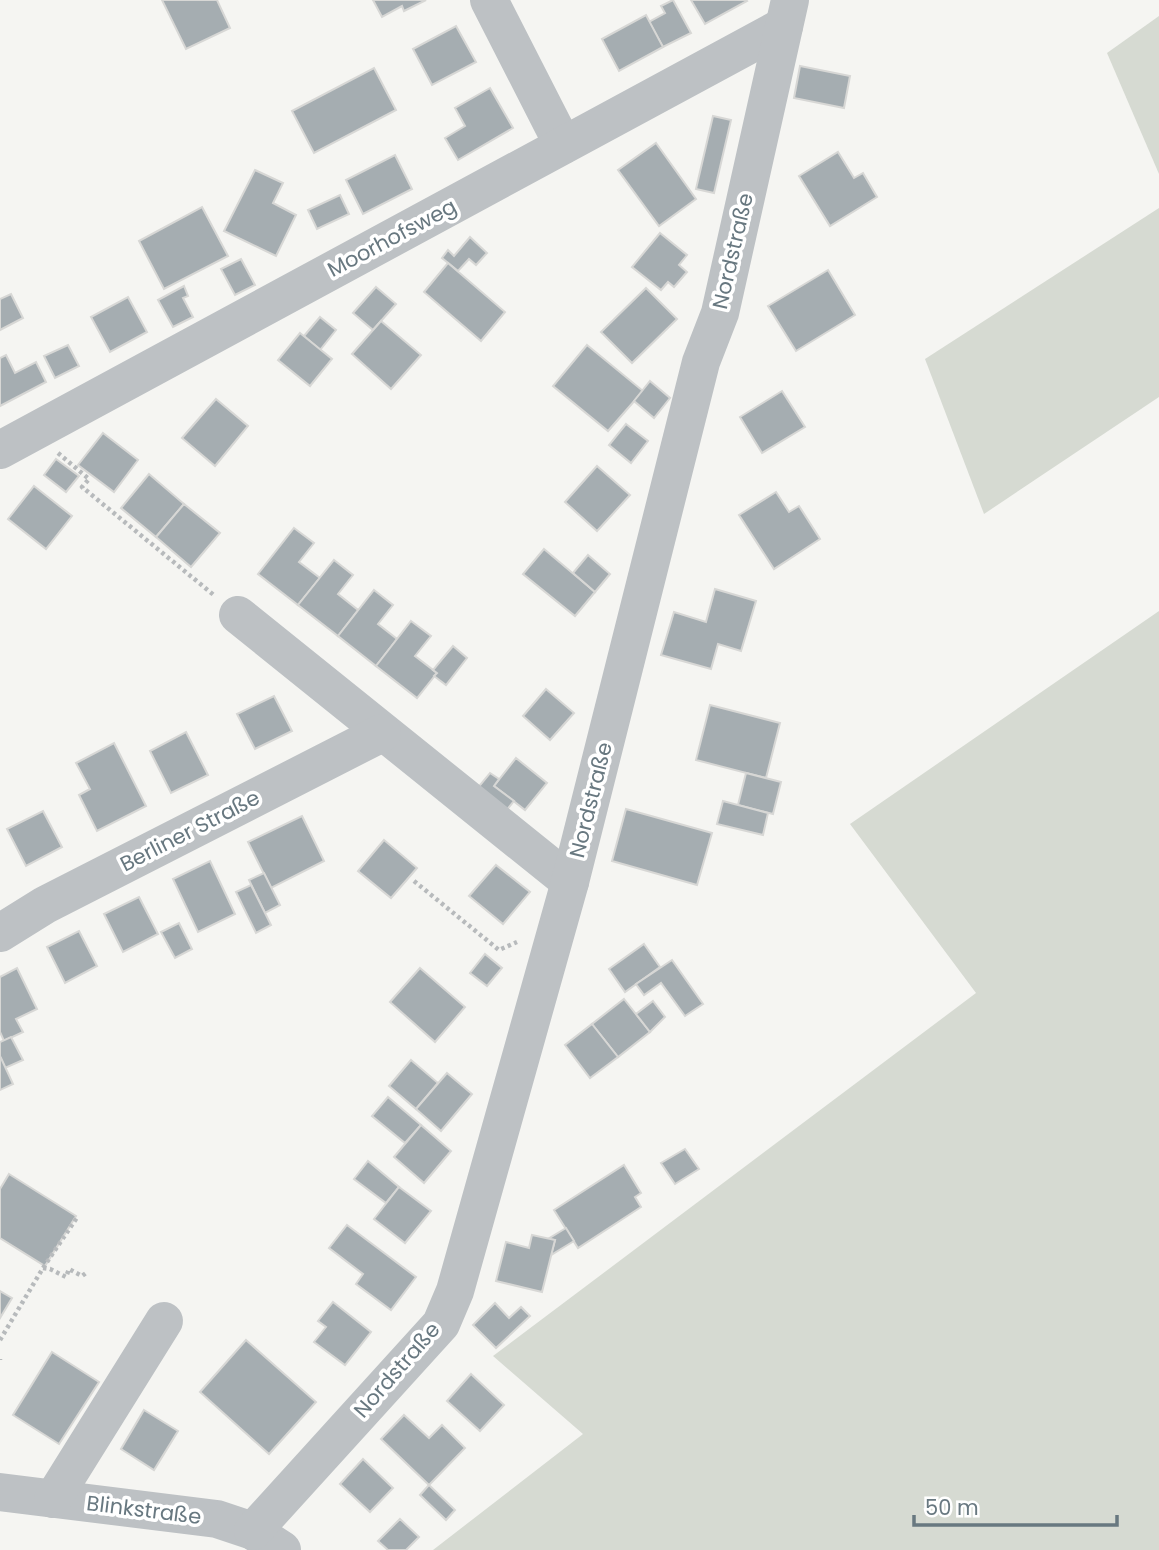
<svg xmlns="http://www.w3.org/2000/svg" width="1159" height="1550" font-family="Poppins,sans-serif">
<style>
.green{fill:#d6dad2}
.building{fill:#a5adb1;stroke:#d7d7d5;stroke-width:2}
.lines{fill:none;stroke-linecap:round;stroke-linejoin:round}
.path{stroke:#b7babc;stroke-width:4.5;stroke-dasharray:3.5 3.5;stroke-linecap:butt}
.minor{stroke:#bdc1c4;stroke-width:38}
.labels{text-anchor:middle;stroke-width:7;stroke-linejoin:round;paint-order:stroke}
.street-label{font-size:21px;fill:#687880;stroke:#fff}
</style>
<rect width="100%" height="100%" fill="#f5f5f2"/>
<g class="green">
<path d="M1159 16V174L1107 53Z"/>
<path d="M1159 208V397L984 514 925 359Z"/>
<path d="M1159 611V1550H433L583 1434 493 1356 976 993 850 824Z"/>
</g>
<g class="building">
<path d="M162 0H217L230 28 186 49Z"/>
<path d="M373 0H426L404 11 402 6 382 17Z"/>
<path d="M673 0 691 33 663 47 649 22 665 13 661 6Z"/>
<path d="M691 0H746L747 1 705 24Z"/>
<path d="M646 15 663 47 619 71 602 39Z"/>
<path d="M456 26 476 62 432 85 413 49Z"/>
<path d="M800 66 850 76 844 108 794 98Z"/>
<path d="M374 68 396 110 314 153 292 111Z"/>
<path d="M490 88 513 128 458 160 445 138 465 126 455 108Z"/>
<path d="M713 116 731 120 714 193 696 189Z"/>
<path d="M656 143 696 199 659 226 618 170Z"/>
<path d="M838 152 854 178 863 173 877 197 830 226 799 176Z"/>
<path d="M395 155 412 189 363 214 346 180Z"/>
<path d="M255 170 283 183 273 203 296 215 276 256 224 231Z"/>
<path d="M340 195 349 214 317 229 308 210Z"/>
<path d="M202 207 228 256 164 289 139 241Z"/>
<path d="M660 233 687 255 679 265 687 272 674 287 668 282 661 290 632 267Z"/>
<path d="M470 237 487 253 476 265 469 259 458 271 442 258 448 250 454 256Z"/>
<path d="M241 259 255 285 235 295 221 269Z"/>
<path d="M448 263 505 312 481 341 424 292Z"/>
<path d="M828 270 855 315 796 351 768 306Z"/>
<path d="M184 286 188 296 183 298 193 317 173 327 158 300Z"/>
<path d="M376 287 396 304 373 330 353 313Z"/>
<path d="M646 288 677 319 632 363 601 332Z"/>
<path d="M11 294 23 318 0 330V299Z"/>
<path d="M128 297 147 332 110 352 91 317Z"/>
<path d="M320 317 336 330 320 350 304 336Z"/>
<path d="M381 321 421 355 391 389 352 354Z"/>
<path d="M300 333 332 359 310 386 278 360Z"/>
<path d="M68 345 79 366 55 378 44 356Z"/>
<path d="M587 345 643 391 608 431 553 386Z"/>
<path d="M6 355 15 373 36 362 46 382 0 406V358Z"/>
<path d="M650 381 670 398 654 418 634 401Z"/>
<path d="M782 391 805 427 762 453 740 417Z"/>
<path d="M216 399 248 426 215 466 182 438Z"/>
<path d="M626 424 648 441 631 463 609 445Z"/>
<path d="M103 433 138 460 114 492 78 465Z"/>
<path d="M56 459 79 476 66 492 44 475Z"/>
<path d="M597 466 630 495 597 531 565 502Z"/>
<path d="M149 474 184 504 156 537 121 508Z"/>
<path d="M34 486 72 516 46 549 8 519Z"/>
<path d="M776 492 789 512 799 506 820 539 774 569 739 515Z"/>
<path d="M184 504 220 533 191 567 156 537Z"/>
<path d="M294 528 314 543 299 562 320 578 298 605 258 574Z"/>
<path d="M544 549 595 592 575 616 523 574Z"/>
<path d="M588 555 610 574 595 592 573 573Z"/>
<path d="M334 560 353 575 338 594 358 610 338 636 298 605Z"/>
<path d="M715 589 756 601 741 651 718 644 711 669 661 655 674 612 706 622Z"/>
<path d="M374 590 393 605 378 624 397 639 376 666 338 636Z"/>
<path d="M411 621 431 636 415 656 437 673 417 698 376 666Z"/>
<path d="M453 646 467 658 446 685 434 676 437 673 433 670Z"/>
<path d="M546 689 574 713 550 740 523 716Z"/>
<path d="M274 696 292 731 255 749 237 714Z"/>
<path d="M710 705 780 723 766 778 696 760Z"/>
<path d="M186 732 208 775 171 793 150 751Z"/>
<path d="M114 743 146 806 97 831 79 795 90 789 76 763Z"/>
<path d="M516 758 547 783 525 810 494 786Z"/>
<path d="M490 773 499 779 494 786 514 801 501 817 471 796Z"/>
<path d="M746 773 781 782 773 814 738 805Z"/>
<path d="M723 801 768 813 763 835 717 824Z"/>
<path d="M626 809 712 833 697 885 612 861Z"/>
<path d="M43 811 62 847 26 866 7 829Z"/>
<path d="M302 816 324 861 271 888 248 842Z"/>
<path d="M384 840 417 868 391 898 358 871Z"/>
<path d="M210 861 235 914 198 932 173 879Z"/>
<path d="M496 865 530 892 503 924 469 896Z"/>
<path d="M264 873 280 905 265 913 249 880Z"/>
<path d="M251 885 271 925 256 933 236 892Z"/>
<path d="M139 897 158 934 123 952 104 914Z"/>
<path d="M179 923 192 949 175 958 161 932Z"/>
<path d="M79 931 97 966 65 983 47 947Z"/>
<path d="M644 944 660 967 625 992 609 969Z"/>
<path d="M485 954 502 968 487 986 470 973Z"/>
<path d="M672 960 703 1004 685 1016 661 983 644 995 636 984Z"/>
<path d="M17 968 37 1009 16 1019 23 1032 4 1041 0 1032V977Z"/>
<path d="M420 968 465 1007 435 1042 390 1002Z"/>
<path d="M624 999 650 1032 618 1057 592 1024Z"/>
<path d="M653 1001 665 1017 650 1032 636 1014Z"/>
<path d="M592 1024 618 1057 590 1078 565 1045Z"/>
<path d="M11 1037 23 1060 5 1068 0 1057V1042Z"/>
<path d="M1 1058 13 1084 0 1090V1059Z"/>
<path d="M411 1060 438 1083 416 1109 389 1086Z"/>
<path d="M447 1073 472 1094 441 1131 416 1109Z"/>
<path d="M388 1097 421 1125 405 1143 372 1116Z"/>
<path d="M421 1125 451 1151 424 1183 394 1157Z"/>
<path d="M685 1149 699 1169 675 1184 661 1163Z"/>
<path d="M368 1161 399 1187 386 1203 354 1179Z"/>
<path d="M624 1165 641 1193 635 1197 641 1207 578 1248 554 1210Z"/>
<path d="M9 1174 76 1216 45 1266 0 1238V1189Z"/>
<path d="M399 1187 431 1211 405 1243 374 1219Z"/>
<path d="M347 1225 416 1277 391 1310 356 1284 363 1274 329 1248Z"/>
<path d="M566 1228 574 1241 551 1255 555 1240 548 1239Z"/>
<path d="M532 1235 555 1240 542 1292 496 1281 506 1242 529 1248Z"/>
<path d="M0 1291 12 1298 0 1318Z"/>
<path d="M333 1302 371 1332 345 1365 314 1342 326 1327 318 1321Z"/>
<path d="M495 1303 509 1318 521 1307 530 1316 496 1348 473 1325Z"/>
<path d="M246 1340 316 1402 269 1454 200 1392Z"/>
<path d="M52 1352 99 1382 59 1444 13 1415Z"/>
<path d="M471 1374 504 1405 480 1431 447 1401Z"/>
<path d="M144 1410 178 1431 154 1470 121 1449Z"/>
<path d="M404 1415 429 1438 442 1425 465 1448 429 1485 381 1439Z"/>
<path d="M363 1459 393 1488 370 1512 340 1484Z"/>
<path d="M429 1485 455 1510 446 1520 420 1495Z"/>
<path d="M400 1519 419 1537 406 1550H388L378 1541Z"/>
</g>
<g class="lines">
<g class="path">
<path d="M58 453 89 479 82 487 215 596"/>
<path d="M414 881 499 950 517 942"/>
<path d="M43 1268 50 1269 66 1277 69 1269 82 1276 86 1273"/>
<path d="M0 1340 43 1268 78 1216"/>
<path d="M0 1359V1360"/>
</g>
<g class="minor">
<path d="M489 0 563 145"/>
<path d="M0 450 784 26"/>
<path d="M238 615 570 882"/>
<path d="M0 933 45 905 382 733"/>
<path d="M0 1492 217 1519 253 1531 282 1550"/>
<path d="M53 1499 164 1321"/>
<path d="M253 1531 441 1324 455 1291 570 882 701 362 720 313 790 0"/>
</g>
</g>
<g class="labels">
<g class="street-label">
<text transform="translate(392 238) rotate(-28)" y="7">Moorhofsweg</text>
<text transform="translate(733 251) rotate(-77)" y="7">Nordstraße</text>
<text transform="translate(591 800) rotate(-76)" y="7">Nordstraße</text>
<text transform="translate(190 831) rotate(-27)" y="7">Berliner Straße</text>
<text transform="translate(397 1370) rotate(-49)" y="7">Nordstraße</text>
<text transform="translate(144 1510) rotate(7)" y="7">Blinkstraße</text>
</g>
</g>
<path d="M914 1515v10h203v-10" fill="none" stroke="#687880" stroke-width="3.5"/>
<text x="925" y="1515" font-size="21" fill="#687880" stroke="#ffffff" stroke-width="5" paint-order="stroke">50 m</text>
</svg>
